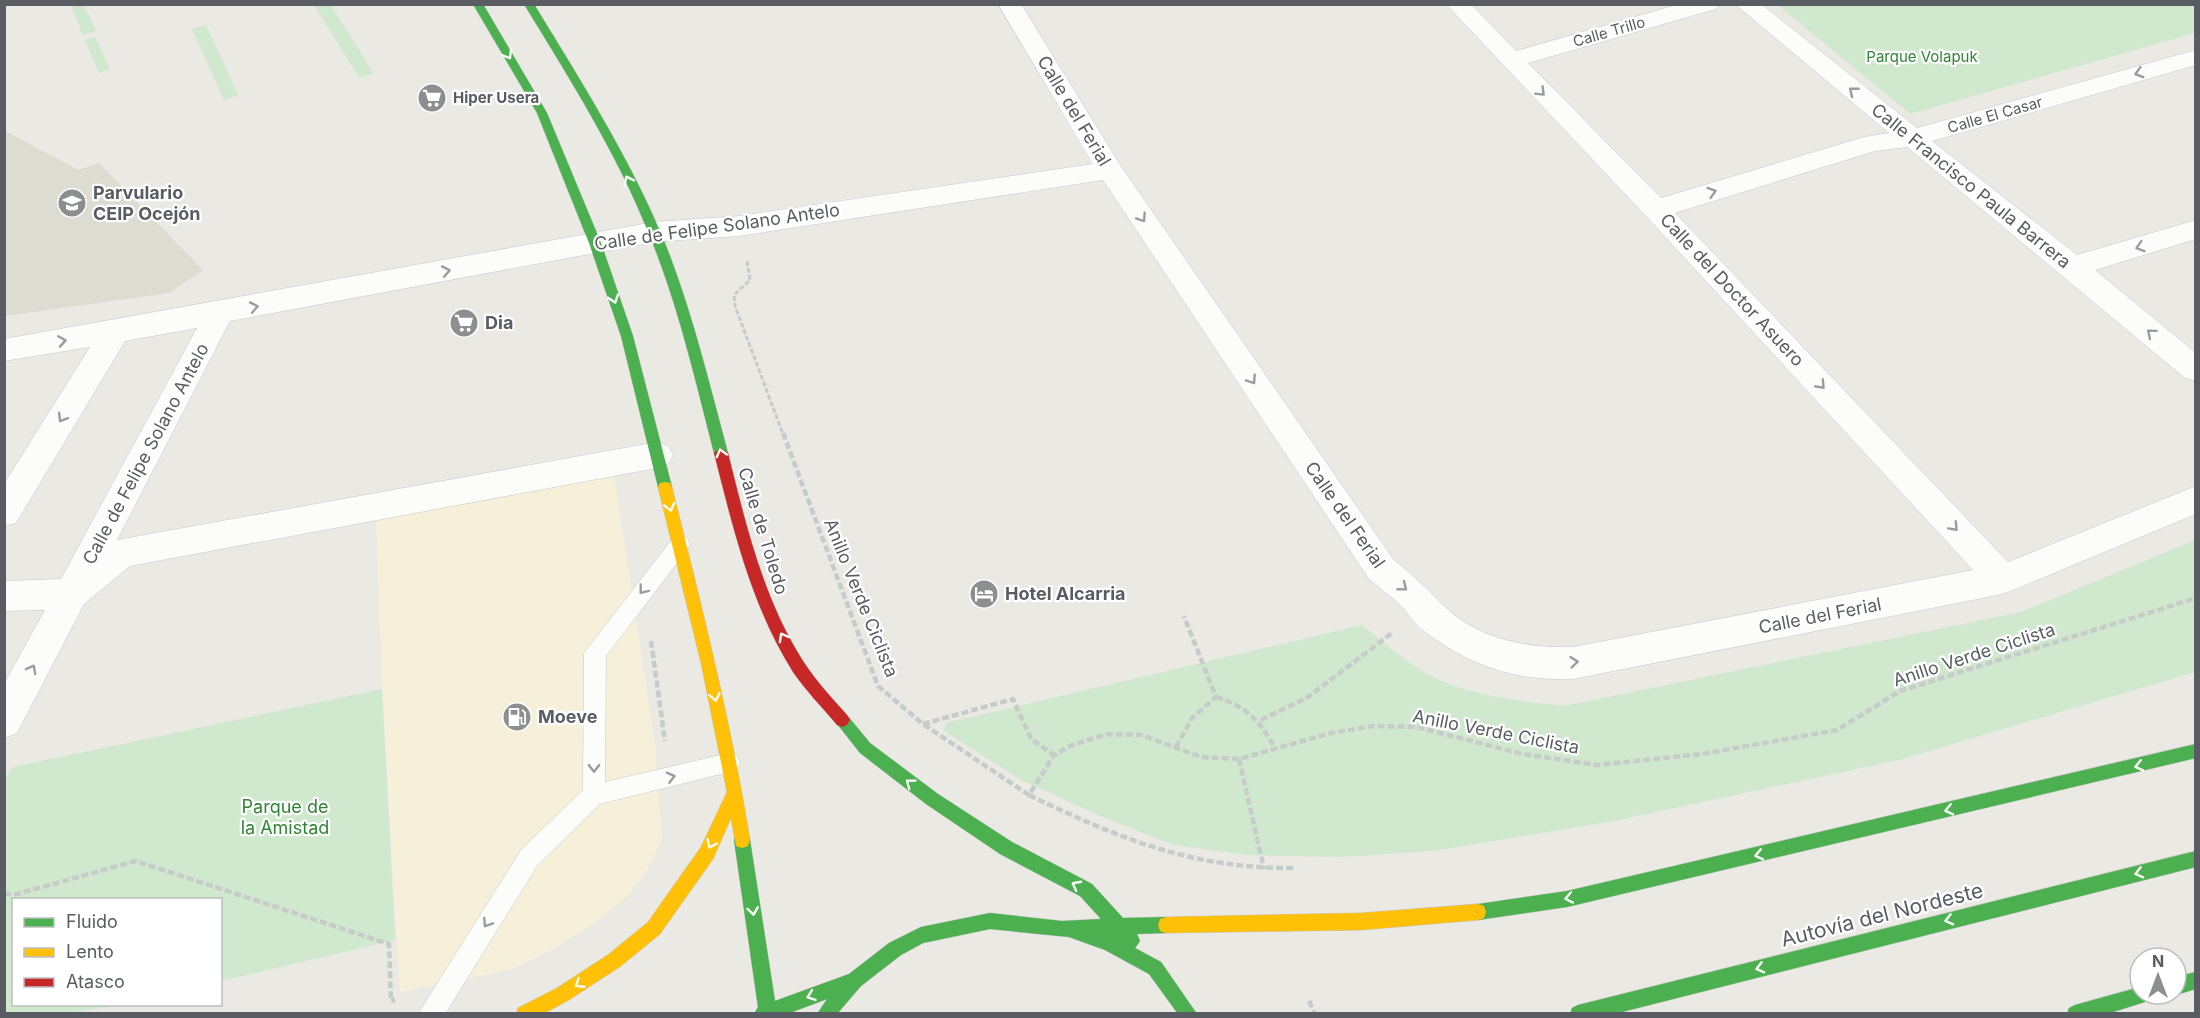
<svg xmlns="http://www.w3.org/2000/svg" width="2200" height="1018" font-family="Inter,sans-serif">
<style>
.commercial{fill:#f6f0db}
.education{fill:#dddcd3}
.green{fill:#d0e8cd}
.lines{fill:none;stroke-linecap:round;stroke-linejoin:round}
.lane-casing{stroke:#c6c7c6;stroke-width:1}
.street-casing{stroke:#c6c7c6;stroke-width:1}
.fast-casing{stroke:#c5c5c5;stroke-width:1}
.slow-casing{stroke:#c5c5c5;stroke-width:1}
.jam-casing{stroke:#c5c5c5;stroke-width:1}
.path-far1{stroke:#c6ccc9;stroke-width:3;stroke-dasharray:5 2;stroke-linecap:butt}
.path{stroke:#c6ccc9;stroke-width:4.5;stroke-dasharray:7 3;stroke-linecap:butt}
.lane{fill:#fcfcfb;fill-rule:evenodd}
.street{fill:#fcfcfb;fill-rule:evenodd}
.fast{fill:#4caf50;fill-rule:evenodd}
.slow{fill:#ffc107;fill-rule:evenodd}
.jam{fill:#c62828;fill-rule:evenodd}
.oneway{stroke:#f6fbf6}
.oneway2{stroke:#9a9da0}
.labels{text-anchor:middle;stroke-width:4.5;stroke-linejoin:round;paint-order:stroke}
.far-street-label{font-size:15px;fill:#595d63;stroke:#fff}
.far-park-label{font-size:15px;fill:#2e8632;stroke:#fff}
.far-poi-label{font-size:15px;font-weight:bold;fill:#595d63;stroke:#fff;text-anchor:start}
.street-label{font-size:18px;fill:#595d63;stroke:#fff}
.poi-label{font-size:18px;font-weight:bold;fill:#595d63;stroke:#fff;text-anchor:start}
.park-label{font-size:18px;fill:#2e8632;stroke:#fff}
.near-street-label{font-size:21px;fill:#595d63;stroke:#fff}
</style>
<rect width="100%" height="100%" fill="#eae9e4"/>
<path class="commercial" d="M614 473 655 744 662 839 648 869 627 897 596 922 555 948 510 970 400 992 382 689 376 517Z"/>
<path class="education" d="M4 130 78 170 99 163 203 270 169 293 5 316Z"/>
<g class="green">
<path d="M84 5 96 31 83 35 71 7Z"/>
<path d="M314 5H331L374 74 359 78Z"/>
<path d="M1778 5H2195V33L1910 114Z"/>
<path d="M206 25 238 95 224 100 192 29Z"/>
<path d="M95 37 110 69 99 73 85 40Z"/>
<path d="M2195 540V672L1899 760 1614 821 1433 851 1342 857 1247 855 1173 845 1098 815 1021 780 944 731 946 723 1362 625C1387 645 1415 671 1446 683 1484 697 1525 702 1564 706L2021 612Z"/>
<path d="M382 689 395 940 221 981 220 900H14V1004L124 1005 66 1013H5L4 781 13 767Z"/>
</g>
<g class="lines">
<g class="lane-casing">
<path id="lane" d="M680 536 687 538 690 544 687 550 606 656 605 782 729 753 737 756 740 763 737 770 600 804 537 866 445 1014H418L521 850 583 790 584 653 673 538Z"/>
</g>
<g class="street-casing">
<path id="street" d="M998 4H1021L1120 165 1393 559C1412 574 1427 589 1444 606 1479 640 1527 648 1573 647L1973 570 1646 216 1446 4H1471L1516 51 1680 4H1719L1716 9 1528 63 1661 198 1864 137 1889 133 1735 4H1761L1917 128 2196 50V65L1932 141 2077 255 2196 220V239L2095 270 2196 353V381L2185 378 1907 147 1875 151 1675 213 2008 562 2196 486V514L2003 594 1573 679C1515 681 1469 666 1423 630 1415 625 1410 616 1404 609 1394 598 1381 589 1369 579L1103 180 739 236 654 242 230 321 117 540 657 442 668 446 673 455 668 464 657 468 130 566 84 604 17 733 4 738V684L45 610 4 611V581L61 579 197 328 125 341 16 523 4 526V484L90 347 4 361V339L654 222 739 216 1093 164Z"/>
</g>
<g class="fast-casing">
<g id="fast">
<path d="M473 4H483L547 113 601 243 633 336 672 487 670 491H660L658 487 621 336 589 243 537 113Z"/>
<path d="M524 4H534C579 78 626 152 660 231 690 302 708 379 728 453L726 457 721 458 714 453C695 379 678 304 649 234 617 153 569 78 524 4Z"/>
<path d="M842 713 847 715 870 743 938 794 1012 842 1092 884 1123 918 1166 917 1172 919 1174 925 1172 931 1166 933 1137 934 1140 941 1135 948 1161 962 1197 1014H1178L1149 974 1105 950 1069 937 990 929 923 943 901 955 861 986 837 1014H817L827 999 787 1014H754L758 1007 734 840 736 834 742 832 748 834 750 840 775 1001 849 974 889 943 921 927 990 913 1062 921 1101 919 1080 896 1000 854 926 804 860 753 834 720 837 715Z"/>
<path d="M2196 744V758L1567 907 1478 920 1472 918 1470 912 1472 906 1478 904 1567 891Z"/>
<path d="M2196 851V867L1614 1014H1570L1572 1008 1578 1005Z"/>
<path d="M2196 972V989L2176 995 2175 994 2176 977Z"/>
<path d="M2140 987V994H2154L2151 1000 2107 1014H2067L2069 1008 2075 1005Z"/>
</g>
</g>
<g class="slow-casing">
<g id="slow">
<path d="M665 482 670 483 672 487C701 604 731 721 750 840L748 846 742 848 736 846 731 818 713 859 660 934 621 966 569 1000 543 1014H516L518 1008 557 988 609 954 648 922 701 847 727 792 701 663 658 487 660 483Z"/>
<path d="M1478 904 1484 906 1486 912 1484 918 1478 920 1361 930 1166 933 1160 931 1158 925 1160 919 1166 917 1361 913Z"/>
</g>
</g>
<g class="jam-casing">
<path id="jam" d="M721 448 728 453C746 525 763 598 803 661 816 681 832 698 847 715L850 720 847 725 842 727 837 725C822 707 806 691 793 672 751 605 733 528 714 453Z"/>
</g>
<path class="path-far1" d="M747 261 750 280 734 295 735 306 783 434"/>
<g class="path">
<path d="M783 433 878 686 923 724 1029 795 1054 755 1070 746 1107 734 1142 735 1201 757 1239 759 1331 733 1373 726 1416 727 1523 754 1597 765 1702 754 1837 730 1900 691 2196 598"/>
<path d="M651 641 665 741"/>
<path d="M1216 697C1246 706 1260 721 1275 748"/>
<path d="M1261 720 1308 697 1392 633"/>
<path d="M923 724 1013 699 1031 739 1054 755"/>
<path d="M1176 747 1192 718 1216 697 1184 616"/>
<path d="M1239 759 1264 869"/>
<path d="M1029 795C1120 839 1193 869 1296 868"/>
<path d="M4 894H17L136 861 389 944 391 1001 395 1000"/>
<path d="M1309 1001 1315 1014"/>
</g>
<use href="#lane" class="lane"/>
<use href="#street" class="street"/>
<use href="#fast" class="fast"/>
<use href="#slow" class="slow"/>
<use href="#jam" class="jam"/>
</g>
<defs><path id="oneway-chevron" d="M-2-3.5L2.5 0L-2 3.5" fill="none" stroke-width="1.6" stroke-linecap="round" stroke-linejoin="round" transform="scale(1.5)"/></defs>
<g class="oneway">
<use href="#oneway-chevron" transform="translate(508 55) rotate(60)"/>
<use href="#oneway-chevron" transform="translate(628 180) rotate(-116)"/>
<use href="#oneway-chevron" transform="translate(614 299) rotate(71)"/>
<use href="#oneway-chevron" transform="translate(721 453) rotate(-105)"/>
<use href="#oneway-chevron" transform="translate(670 507) rotate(76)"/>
<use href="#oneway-chevron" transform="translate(783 637) rotate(-119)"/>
<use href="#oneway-chevron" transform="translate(715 697) rotate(78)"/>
<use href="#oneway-chevron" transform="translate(2139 766) rotate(167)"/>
<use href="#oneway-chevron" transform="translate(910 783) rotate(-143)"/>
<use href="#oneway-chevron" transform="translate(1949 810) rotate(167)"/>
<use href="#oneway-chevron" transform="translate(711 844) rotate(115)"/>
<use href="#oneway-chevron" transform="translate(1759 855) rotate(167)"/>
<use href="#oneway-chevron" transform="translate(2139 873) rotate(166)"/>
<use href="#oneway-chevron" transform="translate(1076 885) rotate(-152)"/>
<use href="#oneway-chevron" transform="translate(1569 898) rotate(169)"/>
<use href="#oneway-chevron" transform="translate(753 911) rotate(82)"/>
<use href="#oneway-chevron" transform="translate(1949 920) rotate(166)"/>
<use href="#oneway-chevron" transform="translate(1760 968) rotate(166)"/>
<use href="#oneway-chevron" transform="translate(579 984) rotate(147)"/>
<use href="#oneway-chevron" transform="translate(811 996) rotate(160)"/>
</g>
<g class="oneway2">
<use href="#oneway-chevron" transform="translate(2139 73) rotate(164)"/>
<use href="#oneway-chevron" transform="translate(1853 91) rotate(-141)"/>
<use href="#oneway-chevron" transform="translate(1541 92) rotate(45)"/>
<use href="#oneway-chevron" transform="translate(1712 192) rotate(-17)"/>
<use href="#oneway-chevron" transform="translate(1142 218) rotate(56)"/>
<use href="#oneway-chevron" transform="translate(2140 247) rotate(163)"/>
<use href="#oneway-chevron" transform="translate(446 271) rotate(-11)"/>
<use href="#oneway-chevron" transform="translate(254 307) rotate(-11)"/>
<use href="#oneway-chevron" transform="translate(2151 333) rotate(-140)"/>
<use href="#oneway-chevron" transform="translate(62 341) rotate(-9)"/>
<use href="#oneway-chevron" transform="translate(1252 380) rotate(56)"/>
<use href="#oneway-chevron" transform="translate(1821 385) rotate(47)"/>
<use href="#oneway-chevron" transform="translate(62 418) rotate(121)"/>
<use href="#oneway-chevron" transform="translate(1954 527) rotate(47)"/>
<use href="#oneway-chevron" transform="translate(1403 587) rotate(39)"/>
<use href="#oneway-chevron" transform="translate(643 590) rotate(128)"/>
<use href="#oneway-chevron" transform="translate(1574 662) rotate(-6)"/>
<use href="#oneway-chevron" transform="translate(32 669) rotate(-62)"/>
<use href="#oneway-chevron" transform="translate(594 768) rotate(90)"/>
<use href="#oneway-chevron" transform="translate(671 777) rotate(-14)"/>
<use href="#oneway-chevron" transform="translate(487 923) rotate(123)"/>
</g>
<defs>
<g id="supermarket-disc" transform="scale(1.5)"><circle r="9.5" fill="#8c8e90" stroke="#fff"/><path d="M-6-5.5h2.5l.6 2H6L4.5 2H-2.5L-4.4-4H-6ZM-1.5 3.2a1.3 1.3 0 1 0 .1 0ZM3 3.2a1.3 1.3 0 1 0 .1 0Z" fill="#fff"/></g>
<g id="school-disc" transform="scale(1.5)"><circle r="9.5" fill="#8c8e90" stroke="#fff"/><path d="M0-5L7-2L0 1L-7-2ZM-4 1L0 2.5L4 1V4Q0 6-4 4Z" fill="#fff"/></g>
<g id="hotel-disc" transform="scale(1.5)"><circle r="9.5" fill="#8c8e90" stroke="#fff"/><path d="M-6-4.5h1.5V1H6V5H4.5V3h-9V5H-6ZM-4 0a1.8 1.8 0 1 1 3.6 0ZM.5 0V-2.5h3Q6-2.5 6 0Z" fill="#fff"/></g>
<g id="fuel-disc" transform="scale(1.5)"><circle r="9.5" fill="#8c8e90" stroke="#fff"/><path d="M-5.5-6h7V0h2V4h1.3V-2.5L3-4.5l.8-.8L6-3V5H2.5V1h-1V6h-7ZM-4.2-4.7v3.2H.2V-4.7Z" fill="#fff"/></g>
</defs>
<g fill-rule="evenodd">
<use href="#supermarket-disc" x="432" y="98"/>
<use href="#school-disc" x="72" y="203"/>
<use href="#supermarket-disc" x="464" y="323"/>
<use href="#hotel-disc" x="984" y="594"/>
<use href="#fuel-disc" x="517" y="717"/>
</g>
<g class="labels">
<g class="far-street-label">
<text transform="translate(1609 32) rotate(-16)" y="5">Calle Trillo</text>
<text transform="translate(1995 115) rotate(-16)" y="5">Calle El Casar</text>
</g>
<g class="far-park-label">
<text x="1922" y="62">Parque Volapuk</text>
</g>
<g class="far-poi-label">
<text x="453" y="103">Hiper Usera</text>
</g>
<g class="street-label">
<text transform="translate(1074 111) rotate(59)" y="6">Calle del Ferial</text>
<text transform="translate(1971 186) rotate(39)" y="6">Calle Francisco Paula Barrera</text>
<text transform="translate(717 227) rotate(-8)" y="6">Calle de Felipe Solano Antelo</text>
<text transform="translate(1732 290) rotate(47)" y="6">Calle del Doctor Asuero</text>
<text transform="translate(146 454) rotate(-62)" y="6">Calle de Felipe Solano Antelo</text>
<text transform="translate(1345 515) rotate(55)" y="6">Calle del Ferial</text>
<text transform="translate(763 531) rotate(73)" y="6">Calle de Toledo</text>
<text transform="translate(861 598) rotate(68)" y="6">Anillo Verde Ciclista</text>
<text transform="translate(1820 616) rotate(-11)" y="6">Calle del Ferial</text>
<text transform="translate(1974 655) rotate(-18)" y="6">Anillo Verde Ciclista</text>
<text transform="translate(1496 732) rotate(11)" y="6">Anillo Verde Ciclista</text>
</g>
<g class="poi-label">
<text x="93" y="199">Parvulario<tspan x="93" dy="21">CEIP Ocejón</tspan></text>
<text x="485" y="329">Dia</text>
<text x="1005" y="600">Hotel Alcarria</text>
<text x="538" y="723">Moeve</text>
</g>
<g class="park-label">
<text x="285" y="813">Parque de<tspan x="285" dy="21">la Amistad</tspan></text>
</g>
<g class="near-street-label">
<text transform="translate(1882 915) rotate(-14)" y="7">Autovía del Nordeste</text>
</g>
</g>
<rect width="2200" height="1018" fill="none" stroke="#595d63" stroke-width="12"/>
<rect x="12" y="898" width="210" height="108" fill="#ffffff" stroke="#bdbec1" stroke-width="1.5"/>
<rect x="24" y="918" width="30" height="9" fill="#4caf50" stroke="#bdbec1" stroke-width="1.5"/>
<text x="66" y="928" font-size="18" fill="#595d63">Fluido</text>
<rect x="24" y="948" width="30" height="9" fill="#ffc107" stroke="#bdbec1" stroke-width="1.5"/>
<text x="66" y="958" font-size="18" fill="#595d63">Lento</text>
<rect x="24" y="978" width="30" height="9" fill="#c62828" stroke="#bdbec1" stroke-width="1.5"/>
<text x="66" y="988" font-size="18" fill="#595d63">Atasco</text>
<g transform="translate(2158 976)"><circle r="28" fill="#ffffff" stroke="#bdbec1" stroke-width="1.5"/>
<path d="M0-4.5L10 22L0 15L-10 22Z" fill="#8c8e90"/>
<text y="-9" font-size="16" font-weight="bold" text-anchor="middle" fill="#595d63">N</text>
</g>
</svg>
